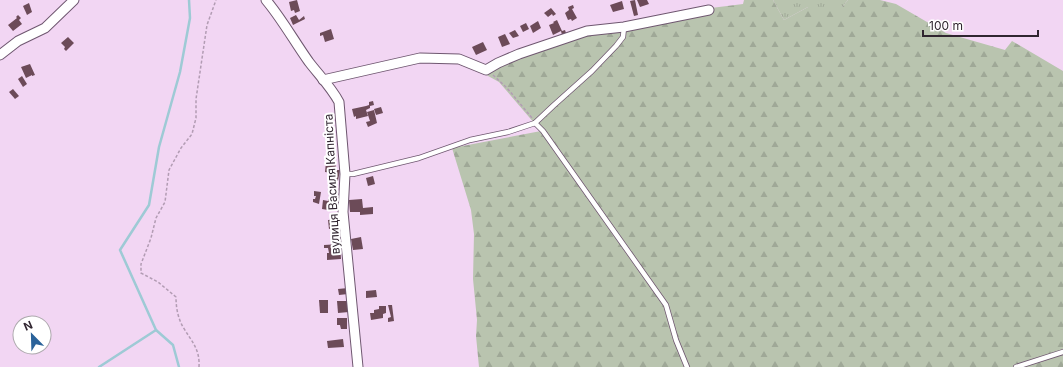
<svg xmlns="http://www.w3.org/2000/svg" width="1063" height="367" font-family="Inter,sans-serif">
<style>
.grass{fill:url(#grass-tufts)}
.forest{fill:url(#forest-firs)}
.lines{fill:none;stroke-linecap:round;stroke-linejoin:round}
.stream{stroke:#9ecad5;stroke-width:2.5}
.building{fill:#6c4b58}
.service-casing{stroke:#6f5770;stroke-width:6}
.minor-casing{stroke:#6f5770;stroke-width:11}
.path{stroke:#b29cb3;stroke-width:1.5;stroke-dasharray:3 2;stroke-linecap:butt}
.service{stroke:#fff;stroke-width:4.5}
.minor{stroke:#fff;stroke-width:9}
.labels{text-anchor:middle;stroke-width:4;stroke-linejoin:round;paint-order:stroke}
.street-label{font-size:12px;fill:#302530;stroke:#fff}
</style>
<defs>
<pattern id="grass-tufts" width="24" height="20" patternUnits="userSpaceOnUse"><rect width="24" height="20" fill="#b9c4af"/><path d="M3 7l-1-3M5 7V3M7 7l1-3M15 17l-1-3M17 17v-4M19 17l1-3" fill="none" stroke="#9fa897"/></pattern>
<pattern id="forest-firs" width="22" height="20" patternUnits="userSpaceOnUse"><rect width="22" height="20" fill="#b9c4af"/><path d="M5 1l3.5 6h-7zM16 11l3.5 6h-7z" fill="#9fa897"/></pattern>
</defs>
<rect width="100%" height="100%" fill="#f2d6f3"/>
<path class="grass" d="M773 0H848L842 7H808L784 20Z"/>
<path class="forest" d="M744 0H773L784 20 808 7H842L848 0H880L896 4 946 33 1005 50 1012 41 1063 71V367H479L476 336 477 320 473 279 474 234 471 210 452 148 541 131 499 82 470 66 486 67 624 24 687 11 743 4Z"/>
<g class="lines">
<g class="stream">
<path d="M99 367 156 330"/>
<path d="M179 367 173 345 156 330 120 250 149 205 159 147 180 72 190 18 189 0"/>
</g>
</g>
<g class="building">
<path d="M297 0 300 11 295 13 294 10 291 11 289 2Z"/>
<path d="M635 0 638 15 634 16 630 1Z"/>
<path d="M637 0H647L649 4 640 7Z"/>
<path d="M622 1 624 9 613 12 610 5Z"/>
<path d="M29 3 32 12 27 15 23 6Z"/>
<path d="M573 5 574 8 572 9 577 18 572 21 571 19 568 20 565 13 569 10 568 7Z"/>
<path d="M551 8 556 14 553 16 552 14 548 17 544 13Z"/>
<path d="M18 15 21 18 19 20 22 24 13 31 8 25 17 18 16 17Z"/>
<path d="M296 15 299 20 304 16 305 19 293 25 290 18Z"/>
<path d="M557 20 562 31 565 30 566 33 562 35 561 31 553 35 549 25 554 23 553 22Z"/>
<path d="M538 21 541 28 533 33 530 26Z"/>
<path d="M526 23 529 29 523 32 520 26Z"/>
<path d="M331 29 334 39 325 42 323 35 320 36V33Z"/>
<path d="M515 30 519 36 513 38 509 33Z"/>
<path d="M505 34 510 44 502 47 498 37Z"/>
<path d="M68 37 74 43 66 51 64 49 65 47 61 43Z"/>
<path d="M483 42 487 50 476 55 472 47Z"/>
<path d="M30 64 35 75 32 76V75L26 78 21 67Z"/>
<path d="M22 76 27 84 23 87 18 79Z"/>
<path d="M13 89 19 96 15 99 9 92Z"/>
<path d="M373 101 374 105 370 106V108L366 110 368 116 356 119V116L354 117 352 109 366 106 369 105V102Z"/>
<path d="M381 107 383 113 376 115 374 109Z"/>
<path d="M374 110 377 123 368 127 366 122 370 121 367 112Z"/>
<path d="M326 162 336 164 335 170H340L338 181 332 179 333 173 325 172Z"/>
<path d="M373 176 375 184 368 186 366 178Z"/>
<path d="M314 191 321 192 319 204 313 202V199H315L316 196H314Z"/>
<path d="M328 199 336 200 334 211 322 209 323 200 328 201Z"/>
<path d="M362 199 363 208 373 207V214L360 215V212H350L349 200Z"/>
<path d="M339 219V229H329L328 220Z"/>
<path d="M361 237 363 249 353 250 351 239Z"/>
<path d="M340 244 341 259 327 260V253H329L328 248H324V245Z"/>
<path d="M348 288V294L339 295 338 289Z"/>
<path d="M376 290 377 297 366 298V291Z"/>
<path d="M319 300H328V313H320Z"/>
<path d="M337 301H348L349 312 338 313Z"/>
<path d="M388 305H392L394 321 388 322V318L391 317Z"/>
<path d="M379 306H386V313L383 314V318L371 320 370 313H374V310L379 309Z"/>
<path d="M337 318H347V329H341L340 325H337Z"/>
<path d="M343 339 344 347 328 348 327 341Z"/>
</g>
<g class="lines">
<g class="service-casing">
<g id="service">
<path d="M535 123 553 106 592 71 616 46 623 37 624 27"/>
<path d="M345 174H353L419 158 470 140 508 132 535 123 543 131 666 305 676 340 687 367"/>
<path d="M1016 367 1063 352"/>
</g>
</g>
<g class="minor-casing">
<g id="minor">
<path d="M266 0C282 19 294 41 309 62 319 75 331 87 339 102L345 174 343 212 358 367"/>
<path d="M0 55 18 41 45 28 74 0"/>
<path d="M323 80 420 58 459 59 486 70 498 63 519 54 587 31 624 27 709 10"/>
</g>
</g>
<g class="path">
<path d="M493 75 507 88 532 118"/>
<path d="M199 367C200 349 192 342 183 327 178 318 176 308 176 297L158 282 141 273V264L151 238 156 218 165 202 169 170 181 148 192 134 196 118V99L207 25 216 0"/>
</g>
<use href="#service" class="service"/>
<use href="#minor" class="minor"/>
</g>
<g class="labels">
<g class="street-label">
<text transform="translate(332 184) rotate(-93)" y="4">вулиця Василя Капніста</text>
</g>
</g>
<g transform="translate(32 335) rotate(337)"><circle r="19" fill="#ffffff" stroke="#aca8ac"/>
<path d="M0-3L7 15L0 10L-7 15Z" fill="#2a629a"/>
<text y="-6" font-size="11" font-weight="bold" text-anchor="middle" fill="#302530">N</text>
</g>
<path d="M923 30v6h115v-6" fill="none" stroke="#302530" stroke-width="2"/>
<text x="929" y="30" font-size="12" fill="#302530" stroke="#ffffff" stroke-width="3" paint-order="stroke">100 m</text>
</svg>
